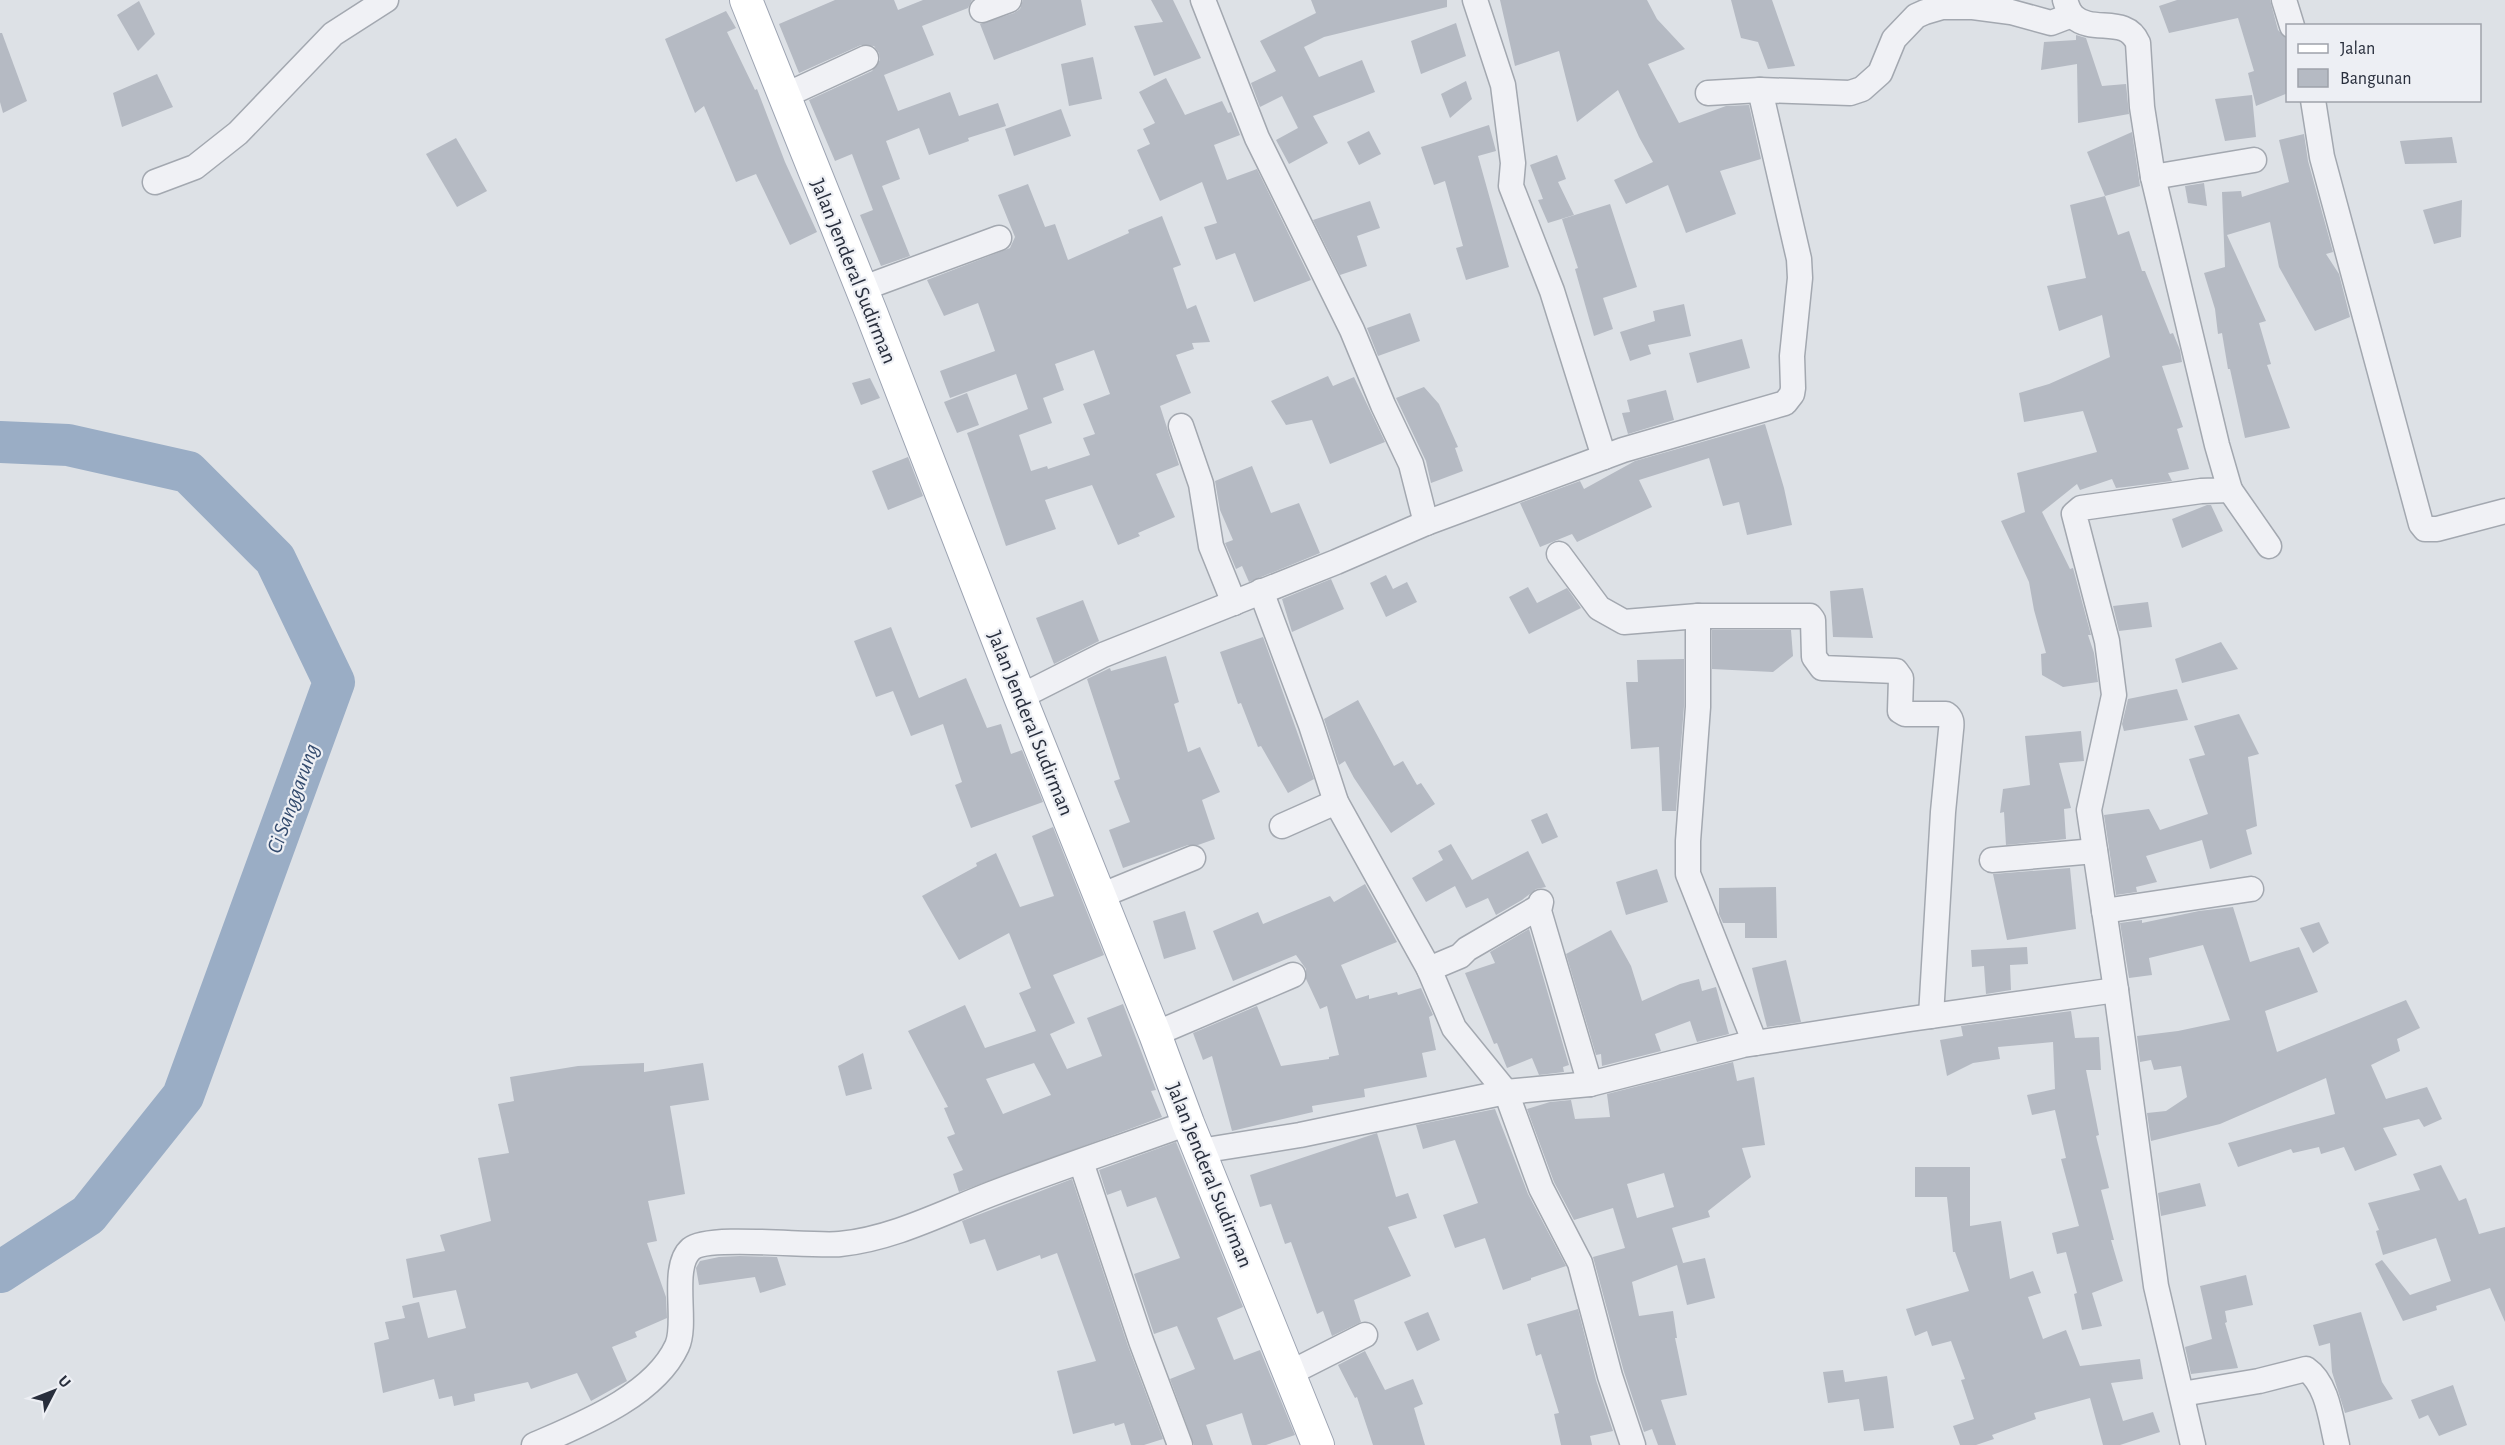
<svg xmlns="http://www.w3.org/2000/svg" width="2505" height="1445" font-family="'Alegreya Sans',sans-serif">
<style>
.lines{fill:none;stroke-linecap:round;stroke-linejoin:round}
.river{stroke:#9aadc5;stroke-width:42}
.building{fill:#b5bac3;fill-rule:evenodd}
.minor-casing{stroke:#a3a8b0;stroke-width:27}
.major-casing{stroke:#9da4b2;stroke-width:34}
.minor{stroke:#f0f1f5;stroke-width:24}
.major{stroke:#fff;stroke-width:32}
.labels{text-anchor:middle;stroke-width:4.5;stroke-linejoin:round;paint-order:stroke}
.street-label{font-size:21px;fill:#282e3c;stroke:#edeff4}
.water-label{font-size:22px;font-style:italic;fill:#344b6e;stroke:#edeff4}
</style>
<rect width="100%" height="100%" fill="#dde1e6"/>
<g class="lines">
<path class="river" d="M0 442 68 445 188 472 275 559 334 682 183 1096 88 1215 0 1272"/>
</g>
<g class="building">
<path d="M835 0H894L898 10 923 0H972L968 8 922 26 934 55 884 75 898 111 950 92 959 116 998 103 1006 126 968 138 969 141 929 155 919 128 886 141 900 179 882 186 910 256 881 266 860 215 873 210 852 154 835 161 809 100 872 71 880 60 879 53 874 46 861 45 799 73 779 24Z"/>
<path d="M1023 0H1081L1086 25 994 60 980 24 1014 13 1020 9Z"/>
<path d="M1151 0H1173L1201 58 1154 76 1134 26 1163 22Z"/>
<path d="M1311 0H1447V7L1324 37 1304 47 1319 77 1362 60 1375 92 1313 116 1328 143 1289 164 1276 140 1298 128 1282 96 1260 107 1251 83 1276 71 1260 41 1316 13Z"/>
<path d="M1500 0H1647L1657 19 1685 49 1648 64 1679 123 1726 106 1749 105 1761 159 1720 171 1736 214 1686 233 1668 185 1626 204 1614 180 1653 162 1639 137 1618 90 1577 122 1559 51 1515 66Z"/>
<path d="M1731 0H1772L1795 66 1768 69 1758 42 1741 38Z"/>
<path d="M2177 0H2270L2278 30 2288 40V93L2256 106 2248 73 2254 71 2238 18 2169 33 2159 6Z"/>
<path d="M139 1 155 34 138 51 117 15Z"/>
<path d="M726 11 736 28 727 32 755 90 757 89 785 162 817 232 790 245 756 174 736 182 704 106 695 113 665 39Z"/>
<path d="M1456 23 1466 56 1421 74 1411 41Z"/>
<path d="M0 33H2L27 101 3 113 0 102Z"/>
<path d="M2076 35 2086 38 2102 86 2126 84 2129 114 2078 123 2077 64 2041 70 2044 42 2076 40Z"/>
<path d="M1093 57 1102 99 1069 106 1061 64Z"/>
<path d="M157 74 173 107 122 127 113 93Z"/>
<path d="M1166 78 1185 115 1222 101 1228 113 1231 112 1240 135 1214 145 1227 180 1257 169 1311 280 1254 302 1235 253 1216 260 1204 227 1217 223 1202 182 1160 201 1137 150 1150 144 1143 129 1155 123 1139 92Z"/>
<path d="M1466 81 1472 99 1450 118 1441 94Z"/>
<path d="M2252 95 2256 137 2225 141 2215 99Z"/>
<path d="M1061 109 1071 136 1014 156 1005 129Z"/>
<path d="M1489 125 1496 151 1478 156 1509 267 1466 280 1456 248 1463 246 1445 181 1434 185 1421 147Z"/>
<path d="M1369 131 1381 154 1359 165 1347 142Z"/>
<path d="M2132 132 2140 186 2105 196 2087 152Z"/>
<path d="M2304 134 2308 161 2333 252 2326 254 2339 274 2350 317 2315 331 2279 267 2270 222 2227 235 2266 321 2259 323 2271 364 2267 365 2290 428 2245 438 2230 369H2228L2222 333 2218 334 2215 309 2204 273 2225 267 2222 192 2241 191 2242 197 2289 182 2279 140Z"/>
<path d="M2452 137 2457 163 2405 164 2400 141Z"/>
<path d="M456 138 487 191 457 207 426 154Z"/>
<path d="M1557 155 1566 179 1558 182 1574 215 1548 223 1538 200 1543 199 1530 165Z"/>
<path d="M2204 183 2207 206 2188 203 2185 186Z"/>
<path d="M1028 184 1045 227 1055 224 1068 260 1129 233 1128 230 1162 216 1181 265 1173 268 1187 309 1196 305 1210 342 1192 343 1194 349 1176 355 1191 393 1160 406 1179 465 1156 474 1175 517 1138 533 1140 536 1118 545 1092 485 1045 500 1056 529 1006 546 967 433 1028 409 1016 374 950 398 940 371 995 351 978 303 944 316 927 280 1010 248 1015 237 998 195ZM1094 350 1110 394 1083 404 1095 434 1083 438 1090 455 1048 469 1047 466 1031 471 1019 435 1052 423 1043 398 1064 390 1055 364Z"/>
<path d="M2105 196 2118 235 2129 231 2142 271H2145L2170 334 2173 333 2180 350 2182 362 2162 366 2183 427 2177 429 2189 469 2168 473 2172 481 2125 487 2116 488 2112 479 2080 490 2077 484 2042 512 2070 569 2073 568 2091 635H2088L2094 653 2098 682 2063 687 2042 675 2041 654 2046 653 2034 610 2029 582 2001 521 2025 512 2017 473 2097 452 2083 411 2024 422 2019 393 2049 384 2110 357 2102 315 2059 331 2047 286 2086 278 2070 205Z"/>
<path d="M2462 200 2461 237 2434 244 2423 210Z"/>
<path d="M1370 201 1380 228 1357 236 1367 266 1340 275 1313 220Z"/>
<path d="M1610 204 1637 287 1603 298 1613 329 1594 336 1575 269 1578 268 1562 219Z"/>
<path d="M1684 304 1691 336 1648 345 1651 354 1630 361 1620 332 1655 321 1653 311Z"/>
<path d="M1410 313 1420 341 1378 356 1367 328Z"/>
<path d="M1742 339 1750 368 1697 383 1689 353Z"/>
<path d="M1328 376 1333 386 1354 377 1385 442 1330 464 1312 420 1286 425 1271 401Z"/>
<path d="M870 378 880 398 861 405 852 383Z"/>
<path d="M1424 387 1439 404 1458 447 1455 448 1463 471 1431 483 1426 461 1396 398Z"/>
<path d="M1666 390 1674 420 1628 434 1622 413 1630 412 1627 400Z"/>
<path d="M967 393 979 425 957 433 944 402Z"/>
<path d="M1765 424 1784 488 1792 525 1747 535 1739 502 1723 506 1709 458 1639 480 1652 507 1577 542 1572 534 1540 547 1520 503 1580 481 1584 489 1635 461Z"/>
<path d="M908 457 923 496 888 510 872 471Z"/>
<path d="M1252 466 1271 513 1299 503 1320 553 1249 582 1242 566 1236 569 1225 543 1233 540 1220 510 1215 481Z"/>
<path d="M2207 505H2211L2223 531 2182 548 2172 519Z"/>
<path d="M1386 575 1393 589 1407 582 1417 602 1386 617 1370 583Z"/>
<path d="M1331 579 1344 609 1292 632 1282 599Z"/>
<path d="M1528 587 1537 603 1567 588 1581 608 1529 634 1509 597Z"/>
<path d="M1863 588 1873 638 1833 637 1830 591Z"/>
<path d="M1083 600 1099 641 1054 664 1036 618Z"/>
<path d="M2148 602 2152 627 2119 631 2113 606Z"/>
<path d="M891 627 919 698 966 678 987 728 1001 724 1011 754 1022 750 1043 802 971 828 955 785 962 782 943 724 911 736 893 691 876 697 854 641Z"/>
<path d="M1712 630H1791L1793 656 1773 672 1712 669Z"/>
<path d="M1263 637 1314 779 1288 793 1261 746 1258 747 1241 703 1238 704 1220 652Z"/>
<path d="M2221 642 2238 669 2182 683 2175 659Z"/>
<path d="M1166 656 1179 702 1174 704 1188 752 1200 747 1220 792 1202 800 1215 839 1198 845H1188L1123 868 1109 830 1130 822 1114 781 1120 779 1087 679 1110 668 1111 671Z"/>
<path d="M1684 659V706L1676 811H1662L1659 747 1631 749 1626 682H1638L1637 660Z"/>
<path d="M2177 689 2188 720 2124 731 2122 724 2128 699Z"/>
<path d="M1358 700 1394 766 1403 761 1417 785 1421 783 1435 804 1391 833 1354 778 1345 761 1339 765 1324 719Z"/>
<path d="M2239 714 2259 754 2248 757 2257 826 2246 830 2252 854 2210 869 2202 840 2146 856 2157 882 2136 887 2137 892 2116 895 2104 815 2149 809 2160 830 2208 814 2189 759 2205 755 2194 726Z"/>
<path d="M2081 731 2084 761 2059 763 2071 808 2064 809 2066 839 2006 845 2004 812 2000 813 2003 789 2030 785 2025 736Z"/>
<path d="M1547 813 1558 837 1542 844 1531 820Z"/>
<path d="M1053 827 1104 955 1053 975 1075 1023 1050 1034 1067 1069 1102 1056 1087 1018 1123 1004 1156 1090 1151 1091 1162 1117 959 1192 953 1174 963 1170 947 1137 955 1134 944 1108 948 1107 908 1031 965 1005 985 1048 1036 1031 1019 993 1031 988 1009 933 959 960 922 896 977 866 976 863 996 853 1020 907 1054 896 1032 836ZM1034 1063 1051 1095 1003 1114 986 1079Z"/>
<path d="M1451 844 1472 880 1528 851 1546 887 1536 889 1522 900 1496 915 1488 898 1466 908 1455 886 1426 902 1412 878 1443 860 1438 851Z"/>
<path d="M2070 868 2076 929 2007 940 1993 874Z"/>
<path d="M1657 869 1668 902 1626 915 1616 882Z"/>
<path d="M1365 884 1397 942 1341 965 1356 999 1369 995V999L1397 992 1398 995 1421 988 1433 1015 1429 1017 1436 1050 1422 1053 1427 1077 1364 1089 1365 1097 1312 1106 1313 1112 1232 1131 1212 1056 1203 1060 1193 1033 1257 1006 1281 1066 1329 1059V1057L1339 1055 1327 1006 1320 1009 1306 979V969L1296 955 1233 981 1213 931 1258 912 1263 924 1330 896 1334 902Z"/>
<path d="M1776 887 1777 938H1745V923H1723L1719 914V888Z"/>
<path d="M2233 907 2250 962 2299 947 2318 992 2265 1011 2277 1052 2406 1000 2420 1028 2397 1039 2400 1051 2371 1065 2386 1099 2427 1087 2442 1119 2424 1127 2419 1119 2383 1128 2397 1155 2355 1171 2344 1147 2321 1154 2319 1147 2293 1153 2291 1149 2238 1167 2228 1143 2335 1114 2326 1078 2220 1124 2151 1141 2147 1113 2166 1111 2187 1097 2181 1066 2154 1070 2151 1060 2140 1062 2137 1036 2178 1031 2230 1020 2203 945 2149 958 2152 975 2129 978 2120 923 2142 920V923L2199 911Z"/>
<path d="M1185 911 1196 949 1164 959 1153 921Z"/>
<path d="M2319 922 2329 943 2313 953 2300 928Z"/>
<path d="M1529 929 1569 1065 1563 1067 1564 1072 1539 1075 1532 1058 1507 1068 1497 1043 1494 1044 1465 973 1495 963 1490 952Z"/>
<path d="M1611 930 1631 966 1642 1001 1680 984 1699 979 1702 991 1716 987 1729 1034 1697 1042 1690 1021 1655 1034 1661 1051 1602 1066 1601 1054 1596 1055 1566 954Z"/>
<path d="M2027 947 2028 964 2010 965 2011 990 1986 994 1984 966 1972 967 1971 950Z"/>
<path d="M1786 960 1801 1022 1767 1027 1752 968Z"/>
<path d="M2071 1011 2075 1038 2099 1037 2101 1070H2086L2099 1135 2096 1136 2109 1188 2101 1190 2114 1240H2111L2123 1281 2092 1293 2102 1326 2082 1330 2074 1294 2077 1293 2066 1252 2057 1254 2052 1233 2079 1226 2061 1159 2066 1158 2055 1110 2032 1115 2027 1095 2055 1089 2053 1042 1998 1047 2000 1059 1973 1063 1947 1076 1940 1040 1963 1036 1961 1026Z"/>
<path d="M863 1053 872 1089 846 1096 838 1066Z"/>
<path d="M1733 1062 1737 1081 1754 1077 1765 1145 1742 1148 1751 1177 1708 1211 1710 1217 1672 1228 1683 1263 1679 1264 1705 1258 1715 1298 1687 1305 1677 1265 1632 1282 1639 1316 1673 1311 1677 1338H1675L1687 1395 1661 1400 1676 1445H1658L1652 1429 1644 1432 1624 1372 1593 1257 1625 1248 1613 1208 1574 1220 1554 1182 1527 1109 1550 1102 1571 1100 1575 1119 1610 1117 1607 1094ZM1664 1173 1674 1207 1637 1218 1627 1184Z"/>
<path d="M644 1063V1072L703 1063 709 1100 670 1106 685 1194 648 1201 657 1241 647 1243 666 1297 667 1318 635 1332 637 1337 612 1347 627 1381 591 1401 577 1373 531 1389 528 1382 474 1394 475 1401 454 1406 452 1396 439 1399 434 1379 383 1393 374 1343 389 1339 385 1322 405 1318 402 1306 419 1302 428 1338 466 1328 456 1290 413 1298 406 1259 445 1251 440 1235 491 1221 478 1158 509 1153 498 1104 514 1101 510 1077 578 1066Z"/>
<path d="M1495 1109 1528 1194 1566 1266 1531 1278V1280L1503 1290 1485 1238 1455 1248 1443 1215 1478 1203 1455 1140 1423 1149 1416 1125Z"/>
<path d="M1377 1133 1396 1197 1408 1193 1417 1218 1388 1227 1411 1276 1354 1300 1361 1322 1332 1336 1323 1311 1317 1314 1291 1242 1285 1244 1271 1204 1260 1207 1250 1175Z"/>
<path d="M1176 1142 1243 1307 1217 1318 1234 1360 1260 1350 1295 1435 1266 1445H1252L1242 1413 1206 1425 1213 1445H1194L1170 1379 1195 1369 1177 1326 1154 1334 1134 1274 1180 1258 1156 1197 1127 1207 1121 1190 1107 1195 1099 1170Z"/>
<path d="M2441 1165 2459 1201 2466 1198 2479 1234 2505 1227V1322L2490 1288 2436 1306 2437 1310 2403 1321 2375 1264 2382 1260 2410 1295 2451 1281 2436 1238 2383 1255 2376 1231 2379 1230 2368 1203 2420 1190 2413 1174Z"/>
<path d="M1915 1167H1970V1226L2001 1221 2010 1279 2033 1271 2041 1293 2028 1297 2043 1339 2066 1330 2080 1366 2140 1359 2143 1379 2111 1383 2123 1421 2153 1412 2160 1432 2120 1445H2103L2090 1398 2034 1413 2036 1419 1992 1435 1994 1439 1976 1445H1960L1953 1426 1974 1419 1961 1380 1965 1379 1951 1341 1932 1346 1927 1331 1915 1336 1906 1309 1969 1291 1955 1252H1953L1947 1197H1915Z"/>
<path d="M1072 1179 1128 1346 1163 1439 1144 1445H1131L1124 1423 1115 1426 1114 1423 1073 1434 1057 1371 1096 1361 1057 1253 1041 1259 1040 1255 997 1271 985 1239 970 1244 962 1221Z"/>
<path d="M2200 1183 2206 1206 2161 1216 2158 1193Z"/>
<path d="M740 1256 777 1257 786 1285 760 1293 755 1277 699 1285 696 1268 700 1261 719 1257Z"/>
<path d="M2246 1275 2253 1305 2225 1311 2227 1322 2225 1323 2238 1368 2191 1374 2185 1347 2212 1339 2200 1286Z"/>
<path d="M1578 1309 1596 1380 1613 1431 1590 1436 1592 1445H1561L1554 1414 1559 1413 1541 1354 1536 1356 1527 1324Z"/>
<path d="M1428 1312 1440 1340 1417 1351 1404 1322Z"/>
<path d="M2361 1312 2382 1382 2393 1399 2345 1413 2332 1372 2330 1343 2319 1346 2313 1325Z"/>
<path d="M1365 1351 1385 1390 1413 1379 1423 1404 1414 1408 1425 1445H1373L1357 1397 1355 1398 1338 1365Z"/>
<path d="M1843 1370 1845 1382 1887 1376 1894 1428 1864 1431 1859 1399 1828 1403 1823 1372Z"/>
<path d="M2453 1385 2467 1425 2439 1436 2428 1415 2419 1419 2411 1400Z"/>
</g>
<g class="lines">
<g class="minor-casing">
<g id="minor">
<path d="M1203 0 1257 138 1352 330 1383 405 1411 464 1426 523"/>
<path d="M1475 0 1503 85 1513 163 1511 186 1552 291 1604 457"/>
<path d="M2065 0C2067 6 2069 13 2074 17 2093 34 2126 15 2138 43L2142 107 2153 177 2217 445 2230 490 2201 491 2081 508 2074 514 2107 641 2114 695 2089 810 2116 990 2156 1286 2193 1445"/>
<path d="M2284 0 2292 26"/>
<path d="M982 10 1009 0"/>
<path d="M1708 93 1760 90"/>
<path d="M784 96 866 58"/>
<path d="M2313 100 2322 157 2421 524 2425 529H2437L2505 511"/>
<path d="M2153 177 2254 160"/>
<path d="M155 182 195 167 238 133 333 34 386 0"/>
<path d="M861 289 999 238"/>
<path d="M1181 426 1201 484 1211 546 1234 603"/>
<path d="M2230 490 2269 546"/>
<path d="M1559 554 1599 608 1624 622 1698 616H1810L1813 620 1814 657 1822 668 1896 671 1901 678 1900 711 1905 714H1946C1952 718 1952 723 1951 730L1943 812 1931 1016"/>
<path d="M1261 591 1311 725 1336 802 1429 969 1454 1028 1506 1092 1541 1188 1580 1263 1610 1376 1633 1445"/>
<path d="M1698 616V707L1688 841V874L1755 1043"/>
<path d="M1020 697 1103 655 1336 562 1426 523 1623 450 1785 403 1792 394 1793 388 1792 356 1800 278 1799 259 1760 90 1850 93 1862 89 1880 73 1894 39 1916 16 1925 12 1942 7H1973L2011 12 2051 23 2072 15"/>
<path d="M1282 826 1336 802"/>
<path d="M1992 860 2095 851"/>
<path d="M1100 896 1193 858"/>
<path d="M1541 902 1539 911 1590 1084"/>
<path d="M2104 911 2251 889"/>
<path d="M1429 969 1460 956 1467 949 1539 907"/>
<path d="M1155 1034 1293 975"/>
<path d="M1200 1151 1300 1135 1506 1092 1590 1084 1743 1045 1910 1019 2116 990"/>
<path d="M1081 1162 1141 1341 1180 1445"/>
<path d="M1290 1373 1365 1335"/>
<path d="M2182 1394 2259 1381 2306 1369C2328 1384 2331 1421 2337 1445"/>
<path d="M534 1445C582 1424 654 1396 677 1346 688 1323 670 1267 691 1249 709 1234 812 1247 840 1244 892 1239 942 1213 991 1194 1056 1169 1122 1147 1188 1123"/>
</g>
</g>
<g class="major-casing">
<path id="major" d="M746 0 871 312 1020 697 1155 1034 1188 1123 1318 1445"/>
</g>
<use href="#minor" class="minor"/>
<use href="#major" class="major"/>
</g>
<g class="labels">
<g class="street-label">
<text transform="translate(854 271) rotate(68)" y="7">Jalan Jenderal Sudirman</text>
<text transform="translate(1031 723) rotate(68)" y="7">Jalan Jenderal Sudirman</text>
<text transform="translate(1210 1175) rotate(68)" y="7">Jalan Jenderal Sudirman</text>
</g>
<g class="water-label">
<text transform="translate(292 798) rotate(-70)" y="8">Ci Sanggarung</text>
</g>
</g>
<rect x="2286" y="24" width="195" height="78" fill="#edeff4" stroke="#9ea2aa" stroke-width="1.5"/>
<rect x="2298" y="44" width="30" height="9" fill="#ffffff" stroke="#9ea2aa" stroke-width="1.5"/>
<text x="2340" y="54" font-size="18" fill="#282e3c">Jalan</text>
<rect x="2298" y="69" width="30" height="18" fill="#b5bac3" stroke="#9ea2aa" stroke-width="1.5"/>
<text x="2340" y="84" font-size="18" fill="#282e3c">Bangunan</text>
<g transform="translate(54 1391) rotate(48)" stroke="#edeff4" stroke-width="4.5" paint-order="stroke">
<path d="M0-4.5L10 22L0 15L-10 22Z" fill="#282e3c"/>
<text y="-9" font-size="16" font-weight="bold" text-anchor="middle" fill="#282e3c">U</text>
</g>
</svg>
